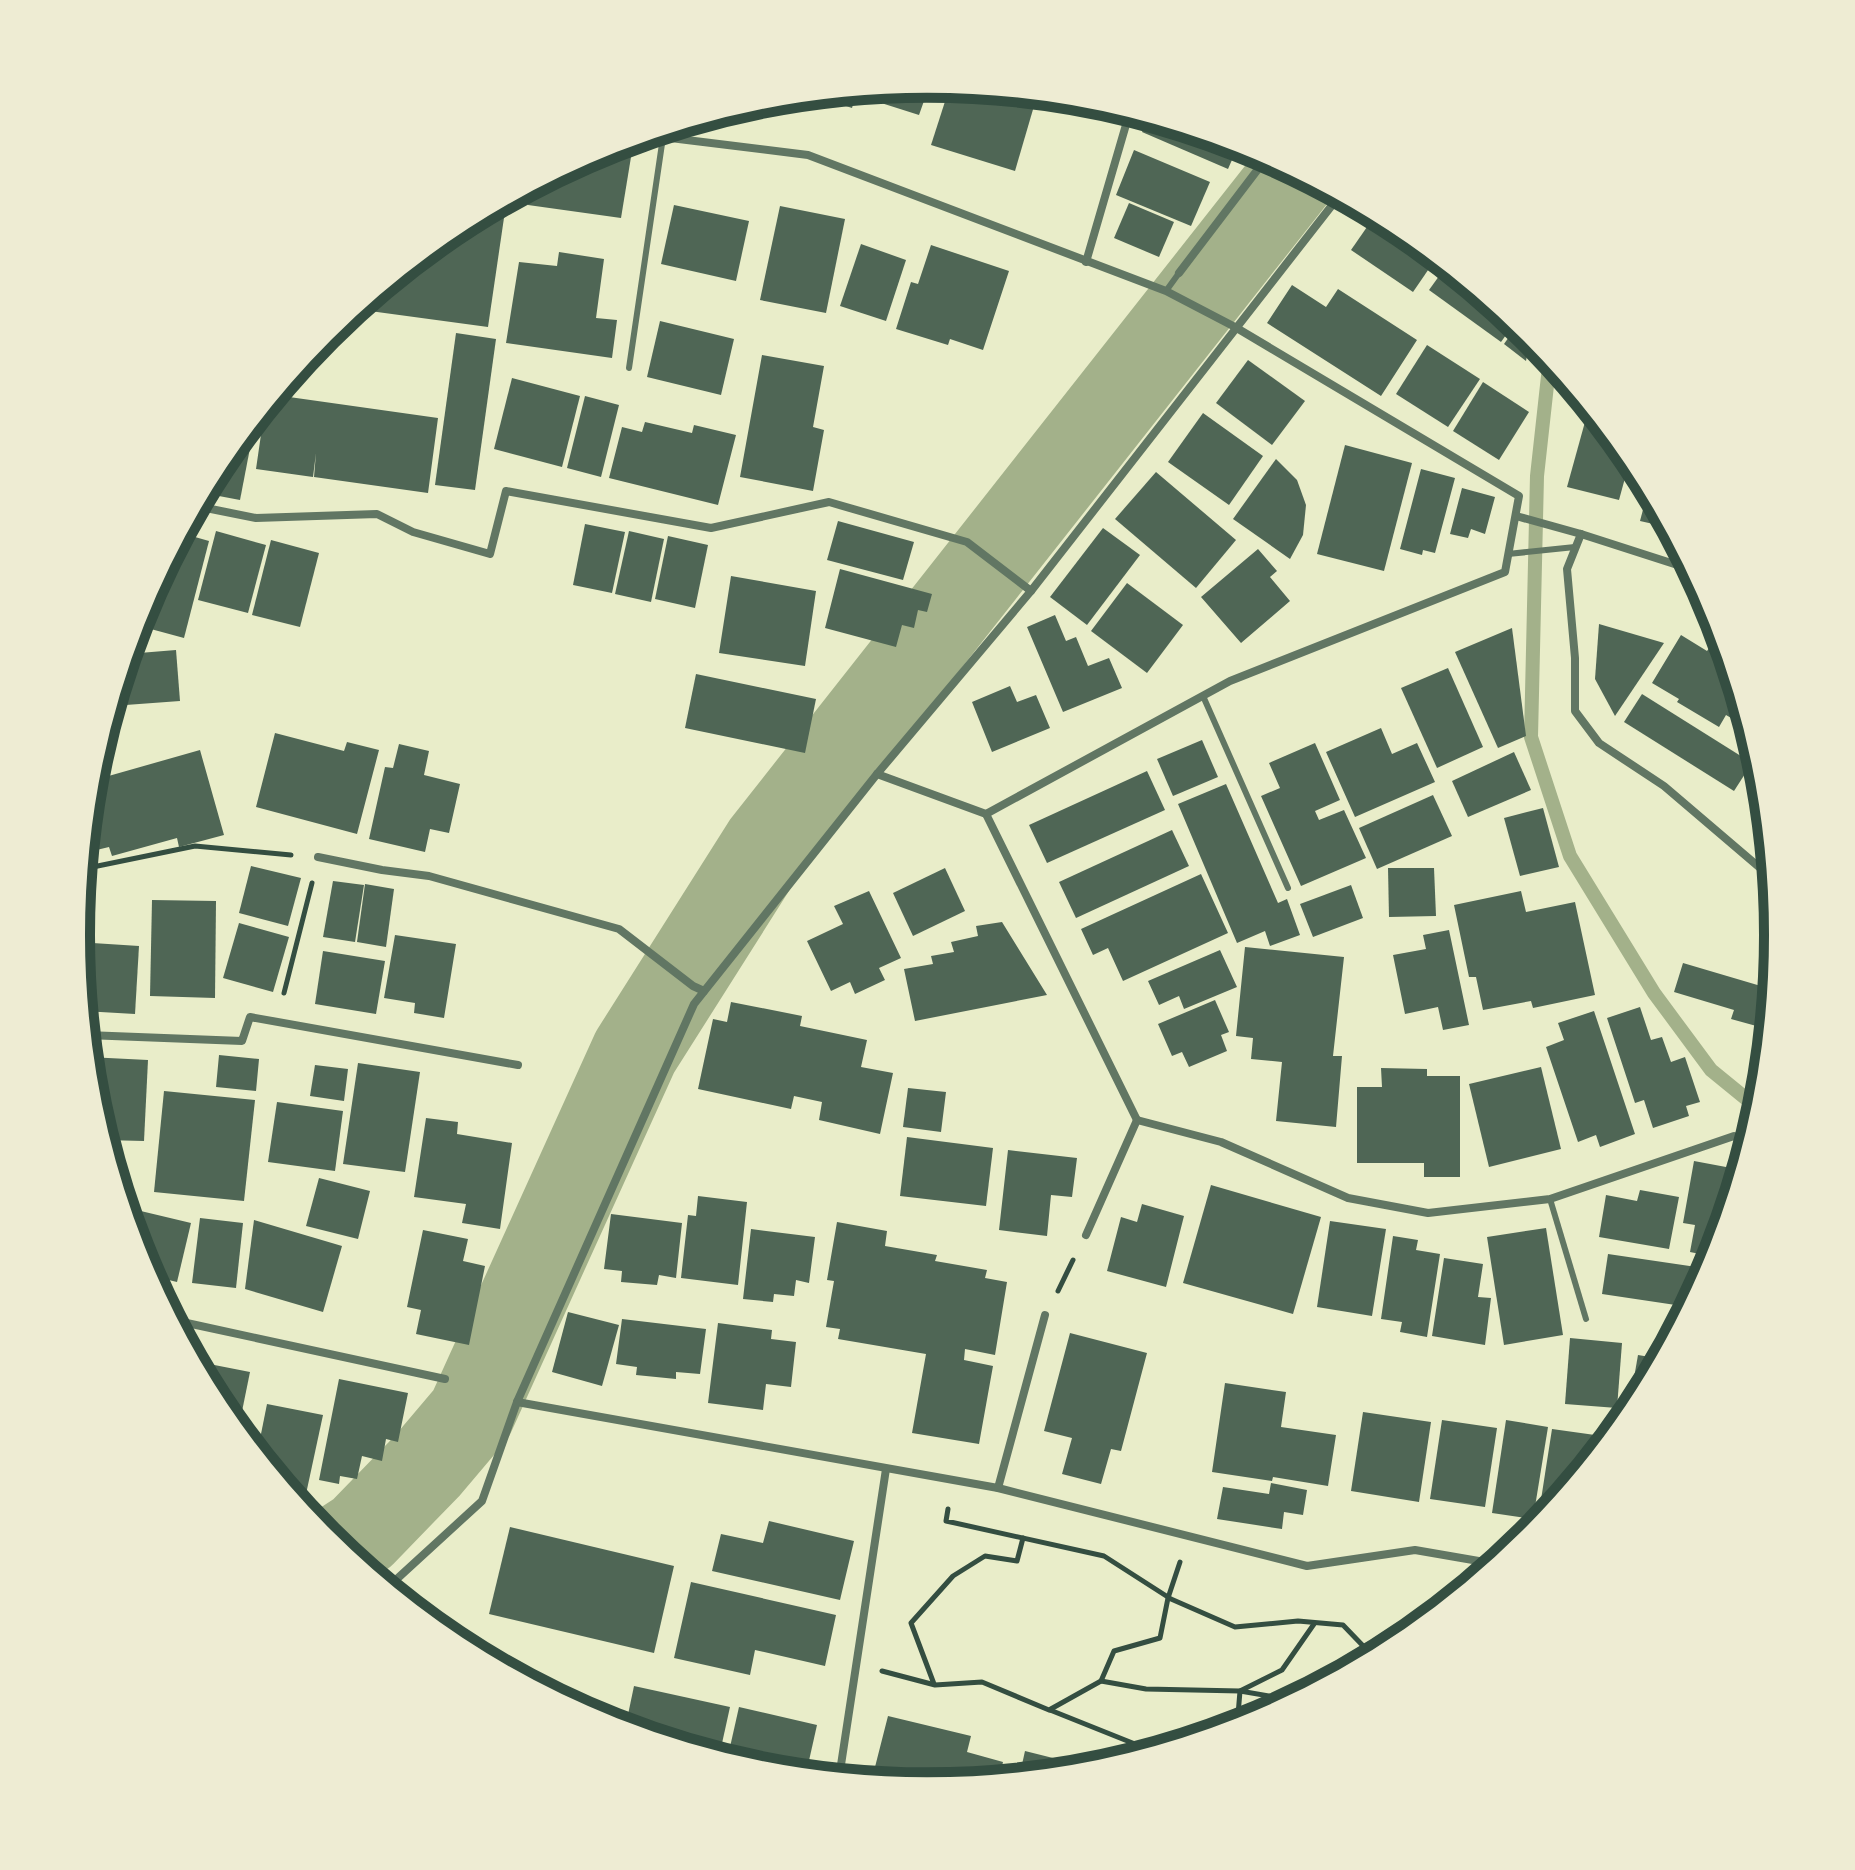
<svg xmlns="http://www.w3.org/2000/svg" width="1855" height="1870" font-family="Roboto,sans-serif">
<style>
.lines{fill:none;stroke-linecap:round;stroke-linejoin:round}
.stream{stroke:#a3b18a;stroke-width:14}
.river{stroke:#a3b18a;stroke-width:88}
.building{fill:#4f6655}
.path{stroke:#344e41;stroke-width:5}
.service{stroke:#617663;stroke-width:6}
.minor{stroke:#617663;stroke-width:8}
.rim{fill:none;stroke:#344e41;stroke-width:10}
</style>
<rect width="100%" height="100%" fill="#e9edc9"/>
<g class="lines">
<path class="stream" d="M1550 358 1537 476 1531 737 1570 856 1654 993 1711 1070 1760 1110"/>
<path class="river" d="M339 1548 362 1533 427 1466 471 1414 635 1052 766 845 1297 171"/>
</g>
<g class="building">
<path d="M930 84 919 115 856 95 852 108 812 95Z"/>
<path d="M950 86 979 89 1034 106 1015 171 931 145Z"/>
<path d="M1149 117 1239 144 1228 169 1142 132Z"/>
<path d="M1134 150 1210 182 1191 226 1116 195Z"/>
<path d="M595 152 631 157 621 218 528 205 530 186Z"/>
<path d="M1129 203 1174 222 1159 257 1114 238Z"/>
<path d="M674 205 749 221 736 281 661 264Z"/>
<path d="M780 206 845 219 826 313 760 300Z"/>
<path d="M488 209 505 211 488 327 355 309 455 227Z"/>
<path d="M1376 214 1401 227 1437 257 1413 292 1351 250Z"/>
<path d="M861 244 906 260 886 321 840 306Z"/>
<path d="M931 245 1009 271 983 350 950 339 948 345 896 329 911 282 918 284Z"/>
<path d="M559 252 604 259 596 318 617 320 612 358 506 343 519 262 557 266Z"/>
<path d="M1447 265 1516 321 1501 342 1429 290Z"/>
<path d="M1292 285 1326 307 1338 289 1417 340 1381 396 1267 323Z"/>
<path d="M660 321 734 339 721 395 647 377Z"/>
<path d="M1518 324 1531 334 1526 361 1504 344Z"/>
<path d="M456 333 496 339 475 490 435 485Z"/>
<path d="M1427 345 1480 379 1448 427 1396 394Z"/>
<path d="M762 355 824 366 813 427 824 430 813 491 740 477Z"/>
<path d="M1248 360 1305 401 1272 445 1216 403Z"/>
<path d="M512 378 580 396 562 467 494 449Z"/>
<path d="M1483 382 1529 412 1499 460 1453 431Z"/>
<path d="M275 395 438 418 428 493 314 477 316 453 313 477 256 469 265 407Z"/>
<path d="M585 396 619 405 601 477 567 468Z"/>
<path d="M1588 411 1595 412 1631 456 1619 500 1567 487Z"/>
<path d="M1203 413 1263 456 1229 505 1168 462Z"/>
<path d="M256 417 240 500 203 493 220 462Z"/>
<path d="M645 422 692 433 694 425 736 435 718 505 609 478 622 427 642 432Z"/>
<path d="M1345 445 1412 463 1384 571 1317 554Z"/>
<path d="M1276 459 1297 480 1306 505 1303 535 1290 559 1233 519Z"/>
<path d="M1421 469 1455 478 1435 553 1423 550 1422 555 1400 549Z"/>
<path d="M1156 472 1236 540 1196 588 1115 519Z"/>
<path d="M1649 487 1671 528 1640 521Z"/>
<path d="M1462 488 1495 497 1485 534 1471 529 1468 538 1450 534Z"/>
<path d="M838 521 914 542 903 580 827 560Z"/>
<path d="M585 524 625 532 612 593 573 585Z"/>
<path d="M1103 528 1140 555 1087 625 1050 597Z"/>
<path d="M216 531 266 545 248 613 198 600Z"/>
<path d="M629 531 664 539 651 602 615 594Z"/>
<path d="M181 533 209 541 184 638 136 625 141 609Z"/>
<path d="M668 536 708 545 695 608 655 599Z"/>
<path d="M271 540 319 553 300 627 252 615Z"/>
<path d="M1258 549 1277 571 1270 577 1290 601 1241 643 1201 597Z"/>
<path d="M840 569 932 594 927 612 918 610 914 628 902 625 896 647 825 628Z"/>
<path d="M731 576 816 591 805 666 719 653Z"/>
<path d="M1127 583 1183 625 1147 673 1091 631Z"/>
<path d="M1055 615 1066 641 1076 637 1088 666 1109 658 1122 688 1063 712 1027 627Z"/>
<path d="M1599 624 1664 643 1615 716 1595 679Z"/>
<path d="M1512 628 1526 736 1498 748 1455 652Z"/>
<path d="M1681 635 1707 651 1710 647 1729 658 1750 729 1726 715 1719 727 1677 702 1679 699 1652 683Z"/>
<path d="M176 650 180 701 112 706 127 654Z"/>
<path d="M1448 668 1483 747 1437 768 1401 688Z"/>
<path d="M696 674 816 699 805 753 685 728Z"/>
<path d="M1010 686 1017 702 1036 695 1050 728 992 752 972 702Z"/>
<path d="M1642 694 1752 763 1734 791 1624 722Z"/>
<path d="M1381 728 1392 754 1417 743 1435 782 1355 817 1326 752Z"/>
<path d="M275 733 344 751 347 742 379 750 357 834 256 807Z"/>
<path d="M1202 740 1218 777 1173 796 1157 759Z"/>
<path d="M1315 743 1340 800 1315 811 1319 820 1344 810 1366 858 1301 886 1261 796 1280 788 1269 763Z"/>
<path d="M399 744 429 751 424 775 460 784 449 833 430 829 425 852 369 839 385 767 393 768Z"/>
<path d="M200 750 224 835 179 847 177 838 112 856 109 847 84 853 91 781Z"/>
<path d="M1514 752 1531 790 1468 817 1452 781Z"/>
<path d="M1147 771 1165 810 1047 863 1029 825Z"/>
<path d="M1226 784 1278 903 1287 899 1300 935 1270 946 1265 931 1237 943 1178 804Z"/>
<path d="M1433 795 1452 836 1377 869 1359 828Z"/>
<path d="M1543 808 1559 867 1520 876 1504 818Z"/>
<path d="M1172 830 1189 866 1076 918 1059 882Z"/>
<path d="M251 866 301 878 288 926 239 913Z"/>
<path d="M945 868 965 911 913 936 893 893Z"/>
<path d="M1388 868H1434L1436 916 1389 917Z"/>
<path d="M1201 874 1228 933 1123 981 1108 948 1093 955 1081 929Z"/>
<path d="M333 881 364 885 355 942 323 937Z"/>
<path d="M365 884 394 889 386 947 357 942Z"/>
<path d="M1351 885 1363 918 1313 937 1300 904Z"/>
<path d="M869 891 901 958 879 968 885 980 855 994 850 982 831 991 807 941 843 924 834 906Z"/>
<path d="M1521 891 1526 912 1575 902 1595 995 1533 1008 1531 1001 1483 1010 1476 977H1469L1454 905Z"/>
<path d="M152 900 216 901 215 998 150 996Z"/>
<path d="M1002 922 1047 995 915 1021 904 969 933 964 931 956 954 952 951 942 978 936 976 926Z"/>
<path d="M239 923 289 937 273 992 223 978Z"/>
<path d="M1449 930 1469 1025 1443 1030 1438 1007 1405 1014 1393 955 1426 949 1423 935Z"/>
<path d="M395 935 456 944 444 1018 414 1013 415 1003 384 998Z"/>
<path d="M77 942 139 946 135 1014 83 1011Z"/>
<path d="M1245 947 1344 957 1333 1056H1342L1336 1127 1276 1121 1282 1062 1251 1059 1253 1038 1236 1036Z"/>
<path d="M1220 950 1237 987 1184 1009 1179 996 1159 1005 1148 981Z"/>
<path d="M323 951 385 961 376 1014 315 1004Z"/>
<path d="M1683 963 1771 989 1760 1027 1731 1019 1734 1010 1674 992Z"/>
<path d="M1215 1000 1229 1032 1221 1035 1227 1051 1189 1067 1182 1052 1172 1056 1158 1024Z"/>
<path d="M731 1002 802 1016 800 1026 867 1040 861 1067 893 1073 880 1134 819 1120 822 1102 794 1096 791 1109 698 1089 713 1019 727 1022Z"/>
<path d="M1640 1007 1651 1040 1662 1037 1671 1062 1685 1057 1700 1102 1686 1106 1689 1116 1653 1128 1644 1100 1635 1103 1607 1018Z"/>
<path d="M1594 1011 1635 1134 1600 1147 1596 1135 1578 1142 1546 1047 1564 1040 1558 1023Z"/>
<path d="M219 1055 259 1059 256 1091 216 1087Z"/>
<path d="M88 1057 148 1060 144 1141 104 1140 92 1101Z"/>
<path d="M358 1063 420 1072 405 1172 343 1164Z"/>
<path d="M315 1065 348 1069 344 1101 310 1096Z"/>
<path d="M1541 1067 1561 1149 1489 1167 1469 1084Z"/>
<path d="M1381 1068 1427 1069V1076H1460V1177H1424V1163H1357V1087H1382Z"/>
<path d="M908 1088 946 1092 941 1132 903 1127Z"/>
<path d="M164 1091 255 1100 244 1201 154 1192Z"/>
<path d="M277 1102 343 1111 335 1171 268 1162Z"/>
<path d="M426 1118 458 1122 457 1134 512 1143 500 1229 462 1223 466 1204 414 1197Z"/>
<path d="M907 1137 993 1148 986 1206 900 1196Z"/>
<path d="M1008 1150 1077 1158 1072 1197 1051 1195 1047 1236 999 1230Z"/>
<path d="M1694 1161 1742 1170 1733 1200 1727 1199 1723 1219H1727L1715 1257 1690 1252 1695 1225 1683 1223Z"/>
<path d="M319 1178 370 1191 358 1239 306 1226Z"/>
<path d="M1211 1185 1321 1217 1293 1314 1183 1283Z"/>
<path d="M1640 1190 1679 1197 1669 1249 1599 1237 1606 1195 1637 1201Z"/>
<path d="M698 1196 747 1202 738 1285 681 1278 688 1215 696 1216Z"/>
<path d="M1142 1204 1184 1216 1166 1287 1107 1271 1121 1217 1137 1222Z"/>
<path d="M124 1207 191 1223 177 1282 148 1275 141 1260Z"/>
<path d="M611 1214 682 1223 676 1278 659 1275 657 1285 621 1282 622 1271 604 1269Z"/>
<path d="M200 1218 243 1223 236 1288 192 1283Z"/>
<path d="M254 1220 342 1246 323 1312 245 1289Z"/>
<path d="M1330 1221 1386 1229 1372 1316 1317 1307Z"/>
<path d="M837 1222 887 1231 885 1246 937 1255 935 1261 987 1270 985 1278 1007 1282 995 1355 965 1349 964 1360 993 1366 979 1444 912 1433 926 1354 838 1339 840 1329 826 1327 834 1281 827 1280Z"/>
<path d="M1546 1228 1563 1335 1504 1345 1487 1237Z"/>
<path d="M751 1229 815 1237 809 1283 796 1280 794 1296 774 1294 773 1302 743 1299Z"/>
<path d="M423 1230 468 1239 463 1261 485 1266 469 1345 416 1334 421 1310 407 1307Z"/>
<path d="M1393 1236 1418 1240 1416 1250 1440 1254 1427 1337 1400 1332 1402 1322 1381 1319Z"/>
<path d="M1608 1254 1710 1269 1689 1307 1602 1294Z"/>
<path d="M1444 1258 1483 1264 1478 1297 1491 1298 1485 1345 1432 1336Z"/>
<path d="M568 1312 619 1325 602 1386 552 1372Z"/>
<path d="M622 1319 706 1329 700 1374 676 1372V1379L636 1375 637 1367 616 1364Z"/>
<path d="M718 1323 772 1330 771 1339 796 1342 791 1387 766 1384 763 1410 708 1403Z"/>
<path d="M1070 1333 1147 1353 1121 1451 1111 1449 1101 1484 1062 1474 1072 1438 1044 1431Z"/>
<path d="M1570 1338 1622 1343 1617 1408 1565 1404Z"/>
<path d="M1638 1355 1662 1359 1627 1418Z"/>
<path d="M194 1361 250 1372 238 1431 219 1408Z"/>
<path d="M339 1379 408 1393 398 1442 386 1439 382 1461 362 1456 357 1479 340 1476 339 1484 319 1480Z"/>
<path d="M1225 1383 1286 1392 1281 1427 1336 1435 1328 1486 1273 1477 1272 1481 1212 1472Z"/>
<path d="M267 1404 323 1415 306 1494 287 1491 257 1454Z"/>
<path d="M1363 1412 1431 1422 1419 1502 1351 1491Z"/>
<path d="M1442 1420 1497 1428 1485 1507 1430 1499Z"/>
<path d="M1506 1420 1548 1427 1533 1519 1492 1513Z"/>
<path d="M1552 1429 1595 1435 1591 1463 1544 1520 1538 1519Z"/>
<path d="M1271 1483 1307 1490 1303 1515 1284 1512 1282 1529 1217 1519 1223 1487 1269 1494Z"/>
<path d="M769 1521 854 1541 840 1600 712 1571 721 1534 763 1543Z"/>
<path d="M510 1527 674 1566 654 1653 489 1614Z"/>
<path d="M691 1582 836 1615 825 1666 755 1650 750 1675 674 1658Z"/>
<path d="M634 1686 730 1707 719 1757 625 1729Z"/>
<path d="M571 1705 622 1715 619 1727 601 1722Z"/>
<path d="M739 1707 817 1725 806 1774 728 1756Z"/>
<path d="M888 1716 971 1736 967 1752 1003 1762 999 1779 927 1786 858 1780 875 1767Z"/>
<path d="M1025 1751 1097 1769 1019 1778Z"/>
</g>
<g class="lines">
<g class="path">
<path d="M83 869 195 846 291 855"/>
<path d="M284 993 312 883"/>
<path d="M1058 1291 1073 1260"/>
<path d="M948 1509 946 1521 1104 1556 1171 1599 1235 1627 1298 1621 1343 1625 1368 1651V1660"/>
<path d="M882 1671 935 1685 982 1682 1049 1710 1101 1681 1146 1689 1240 1691 1293 1700"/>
<path d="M1101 1681 1114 1651 1160 1638 1168 1598 1180 1562"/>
<path d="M934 1684 911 1623 953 1576 985 1556 1017 1561 1023 1538"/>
<path d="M1050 1710 1155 1752"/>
<path d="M1247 1724 1238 1715 1240 1691 1282 1670 1314 1624"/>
</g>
<g class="service">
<path d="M1166 291 1179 273"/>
<path d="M629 368 663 137"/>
<path d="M1508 554 1575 547"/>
<path d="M1203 696 1288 888"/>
<path d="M1550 1199 1586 1319"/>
</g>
<g class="minor">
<path d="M646 135 808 155 1166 291 1235 327 1519 496 1505 572 1230 681 986 814 877 774"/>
<path d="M1086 262 1130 111"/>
<path d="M1179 273 1268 156"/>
<path d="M196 506 256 518 377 514 413 532 490 554 506 491 711 528 829 502 967 542 1031 591"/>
<path d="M1516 516 1581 534 1693 570"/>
<path d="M1581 534 1567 569 1575 658V711L1599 743 1664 786 1773 879"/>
<path d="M986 814 1137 1120"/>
<path d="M318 857 382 870 429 876 619 929 693 986 704 991"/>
<path d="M86 1035 242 1041 250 1017 518 1065"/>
<path d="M1137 1120 1221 1142 1348 1198 1428 1213 1550 1199 1734 1136 1749 1148"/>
<path d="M1086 1235 1137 1120"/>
<path d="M173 1320 445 1379"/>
<path d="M517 1402 998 1488 1307 1566 1415 1550 1496 1564"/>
<path d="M998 1488 1045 1315"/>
<path d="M387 1588 482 1501 517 1402 694 1004 877 774 1031 591 1340 195"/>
<path d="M839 1778 886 1469"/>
</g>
</g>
<path d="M0 0H1855V1870H0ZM90 935a837 837 0 1 1 1674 0a837 837 0 1 1-1674 0Z" fill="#eeecd3" fill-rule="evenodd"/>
<path class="rim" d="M90 935a837 837 0 1 1 1674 0a837 837 0 1 1-1674 0Z"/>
</svg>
